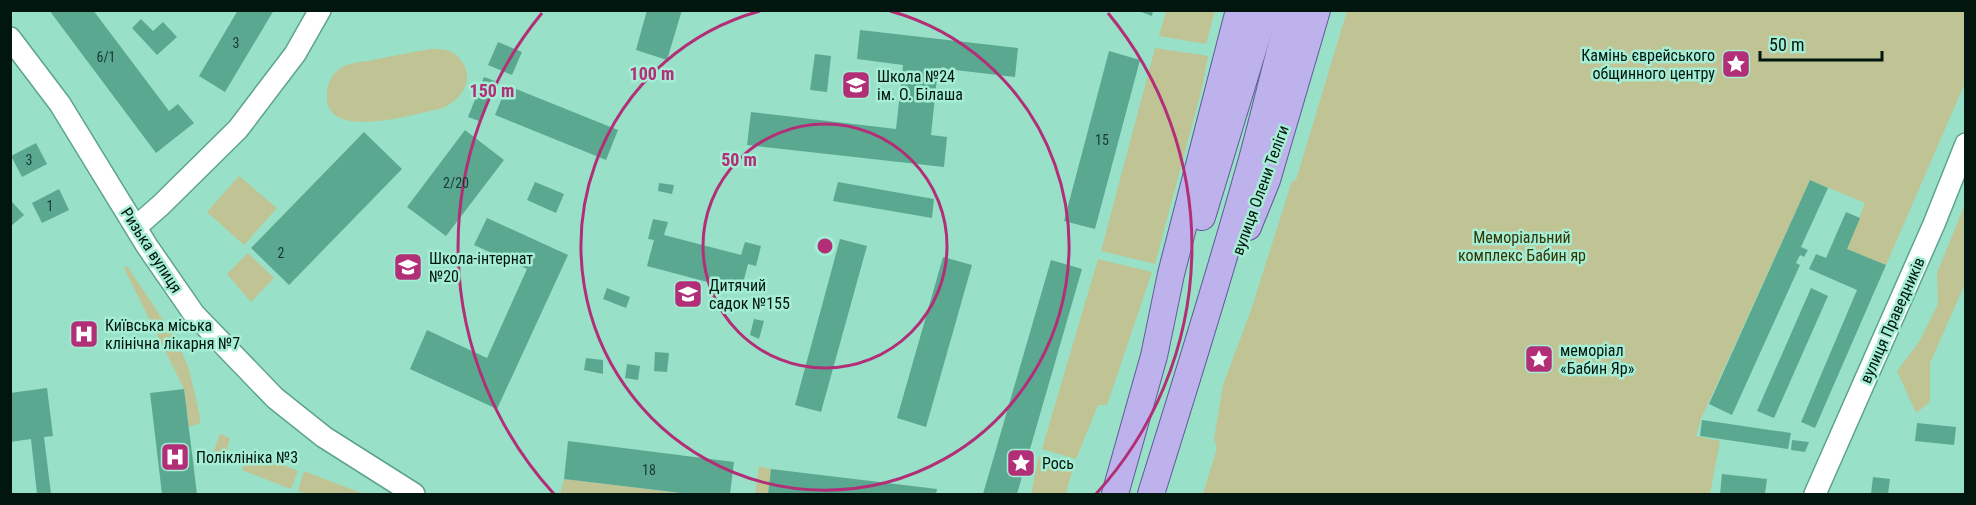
<svg xmlns="http://www.w3.org/2000/svg" width="1976" height="505" font-family="'Roboto Condensed',sans-serif">
<style>
.green{fill:#c0c393}
.building{fill:#5aa890}
.lines{fill:none;stroke-linecap:round;stroke-linejoin:round}
.minor-casing{stroke:#5da38d;stroke-width:24}
.major-casing{stroke:#5e5a95;stroke-width:28}
.minor{stroke:#fff;stroke-width:21}
.major{stroke:#bdb2eb;stroke-width:26}
.ring{fill:none;stroke:#b22f78;stroke-width:3}
.labels{text-anchor:middle;stroke-width:5;stroke-linejoin:round;paint-order:stroke}
.number-label{font-size:14px;fill:#163a2e}
.poi-label{font-size:16px;fill:#00160e;stroke:#a6edd5;text-anchor:start}
.street-label{font-size:16px;fill:#00160e;stroke:#a6edd5}
.park-label{font-size:16px;fill:#343501;stroke:#a6edd5}
.centre{fill:#b22f78;stroke:#a6edd5;stroke-width:3}
.ring-label{font-size:18px;text-anchor:middle;font-weight:bold;fill:#b22f78;stroke:#a6edd5;stroke-width:5;stroke-linejoin:round;paint-order:stroke}
</style>
<rect width="100%" height="100%" fill="#99e0c8"/>
<g class="green">
<path d="M1166 11H1215L1206 44 1159 36Z"/>
<path d="M1347 11H1965V83L1886 265 1847 249 1865 203 1810 180 1701 419 1696 436 1720 441 1710 494H1203L1217 448 1214 439 1223 385 1251 310 1292 181 1296 180Z"/>
<path d="M1155 48 1208 56 1202 88 1155 264 1101 251Z"/>
<path d="M431 49C439 49 449 49 455 54 478 73 465 98 443 108 417 113 324 143 327 95 327 84 332 73 341 68 350 62 363 62 373 60 392 56 412 52 431 49Z"/>
<path d="M239 176 277 208 244 245 207 212Z"/>
<path d="M1963 209H1965V284L1930 363V402L1916 413 1897 371 1919 342 1938 304 1937 273Z"/>
<path d="M248 253 274 278 251 302 227 274Z"/>
<path d="M1098 259 1152 272 1107 405H1098L1076 459 1042 449Z"/>
<path d="M127 266 176 339 189 369 200 417V423L189 427 184 389 124 268Z"/>
<path d="M220 434 230 438 225 459 213 453Z"/>
<path d="M250 451 298 471 291 489 242 470Z"/>
<path d="M1039 456 1074 464 1066 494H1031Z"/>
<path d="M759 466 771 469 768 494H755Z"/>
<path d="M304 471 364 494H308L298 491Z"/>
<path d="M564 479 690 494H560Z"/>
</g>
<g class="building">
<path d="M49 10H93L169 111 178 104 194 123 156 153Z"/>
<path d="M238 10H274L225 92 199 76Z"/>
<path d="M647 10H682L667 60 636 50Z"/>
<path d="M1136 10H1153L1152 16Z"/>
<path d="M141 19 153 31 163 22 177 37 157 55 132 28Z"/>
<path d="M860 30 1018 48 1015 77 938 68 931 135 947 137 944 167 747 145 751 112 896 129 903 65 857 59Z"/>
<path d="M498 42 522 52 512 75 488 65Z"/>
<path d="M1109 51 1140 60 1095 229 1064 221Z"/>
<path d="M815 54 831 56 827 92 810 90Z"/>
<path d="M484 77 495 81 479 121 468 117Z"/>
<path d="M516 89 618 130 606 160 495 115 504 93 513 97Z"/>
<path d="M465 130 504 160 446 236 407 207Z"/>
<path d="M364 132 402 169 289 285 251 248Z"/>
<path d="M36 143 47 164 22 177 11 156Z"/>
<path d="M1810 180 1828 188 1801 247 1808 250 1804 257 1800 255 1796 263 1800 265 1732 415 1709 404Z"/>
<path d="M535 182 564 194 556 213 527 200Z"/>
<path d="M838 182 934 199 932 218 833 201Z"/>
<path d="M659 183 674 185 672 194 658 191Z"/>
<path d="M59 189 69 210 42 223 32 203Z"/>
<path d="M12 202 24 215 10 227V203Z"/>
<path d="M1846 212 1860 218 1847 249 1886 265 1815 428 1801 422 1857 290 1809 269 1816 254 1826 258Z"/>
<path d="M487 218 568 255 497 409 410 369 427 330 487 358 527 269 474 245Z"/>
<path d="M653 219 668 222 664 235 741 255 745 242 761 246 756 266 748 264 741 291 647 266 654 240 648 239Z"/>
<path d="M840 239 867 246 821 412 795 405Z"/>
<path d="M943 257 972 265 926 427 897 418Z"/>
<path d="M1051 260 1082 269 1017 494H983Z"/>
<path d="M607 288 630 297 626 308 603 299Z"/>
<path d="M1811 288 1828 296 1774 418 1757 411Z"/>
<path d="M754 319 764 321 759 339 750 335Z"/>
<path d="M655 352 669 353 667 372 654 371Z"/>
<path d="M586 358 603 360V374L584 370Z"/>
<path d="M627 364 640 366 638 380 625 378Z"/>
<path d="M47 388 53 436 44 437 51 494H37L31 439 10 442V393Z"/>
<path d="M184 389 197 494H162L150 393Z"/>
<path d="M1702 420 1791 433 1788 449 1700 436Z"/>
<path d="M1917 423 1956 427 1954 445 1915 441Z"/>
<path d="M1792 440 1809 442 1805 452 1791 450Z"/>
<path d="M568 441 734 462 730 494H690L564 479Z"/>
<path d="M771 469 937 489 936 494H768Z"/>
<path d="M1722 474 1767 479 1765 494H1720Z"/>
<path d="M1873 477 1890 479 1888 494H1871Z"/>
</g>
<g class="lines">
<g class="minor-casing">
<g id="minor">
<path d="M10 38 60 104 147 246 194 314 275 398 324 437 414 494"/>
<path d="M136 227 161 205 238 129 295 54 320 10"/>
<path d="M1815 494 1934 224 1966 144"/>
</g>
</g>
<g class="major-casing">
<g id="major">
<path d="M1202 217 1265 10"/>
<path d="M1248 227 1267 180 1317 10"/>
<path d="M1115 494 1154 356 1171 274 1239 10"/>
<path d="M1151 494C1184 389 1217 284 1247 177 1263 122 1275 66 1291 10"/>
</g>
</g>
<use href="#minor" class="minor"/>
<use href="#major" class="major"/>
</g>
<g class="ring">
<circle cx="825" cy="246" r="122"/>
<path d="M890 11A244 244 0 1 1 760 11"/>
<path d="M554 494A367 367 0 0 1 542 13M1108 13A367 367 0 0 1 1096 494"/>
</g>
<defs>
<g id="sight-square" transform="scale(1.5)"><rect x="-9" y="-9" width="18" height="18" rx="4" fill="#b22f78" stroke="#a6edd5"/><path d="M0-6L1.8-2.2L6-1.7L2.9 1.2L3.7 5.4L0 3.3L-3.7 5.4L-2.9 1.2L-6-1.7L-1.8-2.2Z" fill="#fff"/></g>
<g id="school-square" transform="scale(1.5)"><rect x="-9" y="-9" width="18" height="18" rx="4" fill="#b22f78" stroke="#a6edd5"/><path d="M0-5L7-2L0 1L-7-2ZM-4 1L0 2.5L4 1V4Q0 6-4 4Z" fill="#fff"/></g>
<g id="hospital-square" transform="scale(1.5)"><rect x="-9" y="-9" width="18" height="18" rx="4" fill="#b22f78" stroke="#a6edd5"/><path d="M-5-5h3v3.5h4V-5h3V5h-3V1.5h-4V5h-3Z" fill="#fff"/></g>
</defs>
<g fill-rule="evenodd">
<use href="#sight-square" x="1736" y="64"/>
<use href="#school-square" x="856" y="85"/>
<use href="#school-square" x="408" y="267"/>
<use href="#school-square" x="688" y="294"/>
<use href="#hospital-square" x="84" y="334"/>
<use href="#sight-square" x="1539" y="359"/>
<use href="#hospital-square" x="175" y="457"/>
<use href="#sight-square" x="1021" y="463"/>
</g>
<g class="labels">
<g class="number-label">
<text x="236" y="48">3</text>
<text x="106" y="62">6/1</text>
<text x="1102" y="145">15</text>
<text x="29" y="165">3</text>
<text x="456" y="188">2/20</text>
<text x="50" y="211">1</text>
<text x="281" y="258">2</text>
<text x="649" y="475">18</text>
</g>
<g class="poi-label">
<text x="1715" y="61" text-anchor="end">Камінь єврейського<tspan x="1715" dy="18">общинного центру</tspan></text>
<text x="877" y="82">Школа №24<tspan x="877" dy="18">ім. О. Білаша</tspan></text>
<text x="429" y="264">Школа-інтернат<tspan x="429" dy="18">№20</tspan></text>
<text x="709" y="291">Дитячий<tspan x="709" dy="18">садок №155</tspan></text>
<text x="105" y="331">Київська міська<tspan x="105" dy="18">клінічна лікарня №7</tspan></text>
<text x="1560" y="356">меморіал<tspan x="1560" dy="18">«Бабин Яр»</tspan></text>
<text x="196" y="463">Поліклініка №3</text>
<text x="1042" y="469">Рось</text>
</g>
<g class="street-label">
<text transform="translate(1260 190) rotate(-70)" y="6">вулиця Олени Теліги</text>
<text transform="translate(152 250) rotate(57)" y="6">Ризька вулиця</text>
<text transform="translate(1892 320) rotate(-66)" y="6">вулиця Праведників</text>
</g>
<g class="park-label">
<text x="1522" y="243">Меморіальний<tspan x="1522" dy="18">комплекс Бабин яр</tspan></text>
</g>
</g>
<circle cx="825" cy="246" r="9" class="centre"/>
<g class="ring-label">
<text x="652" y="80">100 m</text>
<text x="492" y="97">150 m</text>
<text x="739" y="166">50 m</text>
</g>
<rect width="1976" height="505" fill="none" stroke="#00160e" stroke-width="24"/>
<path d="M1760 51v9h122v-9" fill="none" stroke="#00160e" stroke-width="3"/>
<text x="1769" y="51" font-size="18" fill="#00160e" stroke="#a6edd5" stroke-width="4.5" paint-order="stroke">50 m</text>
</svg>
